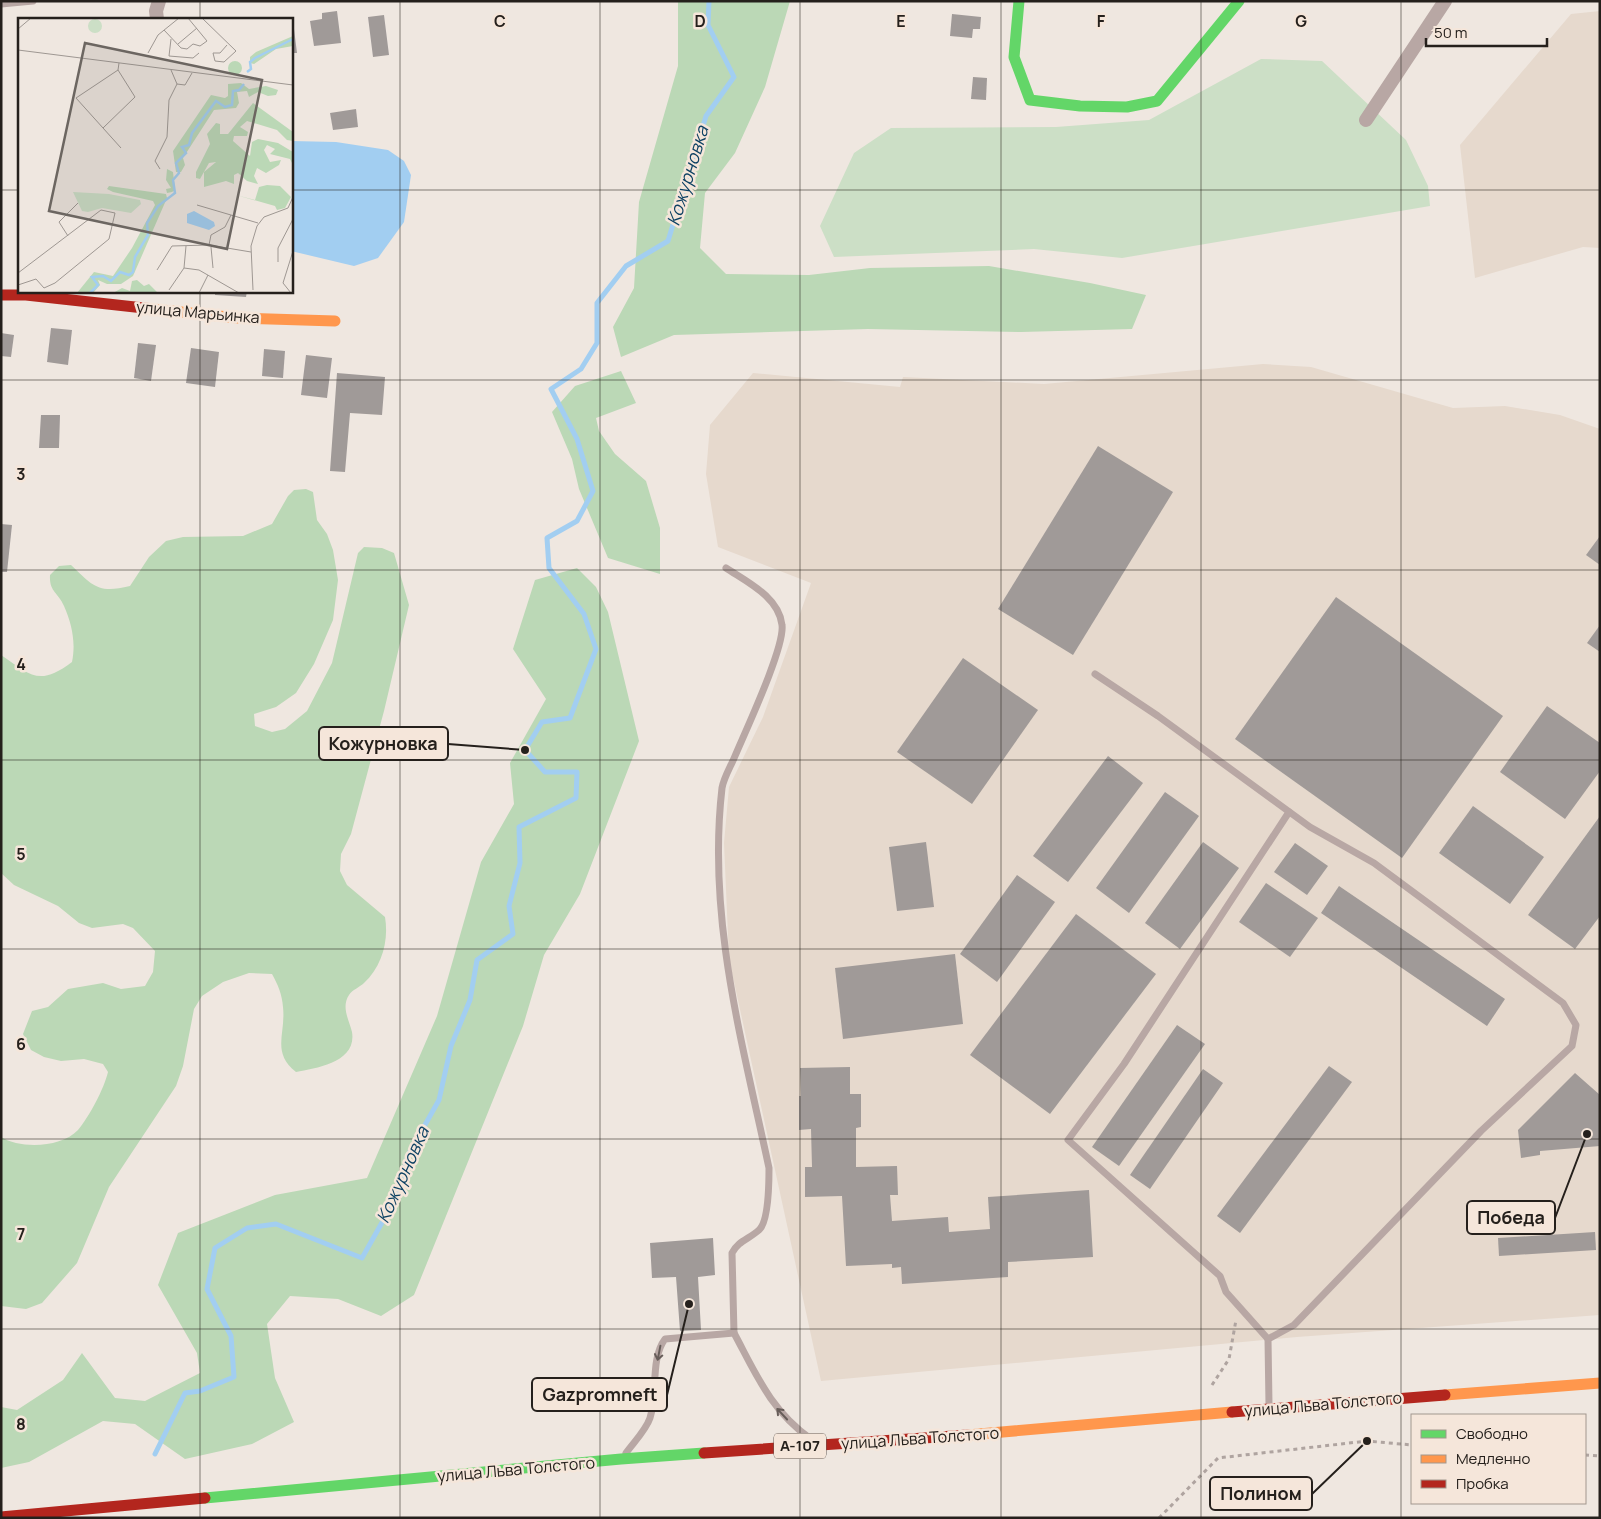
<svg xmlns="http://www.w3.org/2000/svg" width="1601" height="1519" font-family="Manrope,sans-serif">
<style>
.industrial{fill:#e6d9cd}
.green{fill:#ccdfc6}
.forest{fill:#bbd8b6}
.water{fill:#a2cef1}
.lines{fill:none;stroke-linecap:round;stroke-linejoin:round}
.stream{stroke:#a2cef1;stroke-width:5}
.building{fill:#a09a98}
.path{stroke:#afa4a0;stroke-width:3;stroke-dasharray:4 4;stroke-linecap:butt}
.lane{stroke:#b8a7a4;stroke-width:7}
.street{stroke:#b8a7a4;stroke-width:14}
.fast{stroke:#63d668;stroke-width:11}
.slow{stroke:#ff974d;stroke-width:11}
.jam{stroke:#b3261e;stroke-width:11}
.oneway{stroke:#675d59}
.grid{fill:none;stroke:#25201c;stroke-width:1;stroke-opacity:0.55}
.labels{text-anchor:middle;stroke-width:5;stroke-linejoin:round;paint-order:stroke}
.shield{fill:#f5e6da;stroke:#635b55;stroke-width:1}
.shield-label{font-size:15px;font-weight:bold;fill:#25201c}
.street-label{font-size:16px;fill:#25201c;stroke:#f5e6da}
.water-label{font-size:18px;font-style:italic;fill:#0d4163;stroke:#f5e6da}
.inset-river{fill:none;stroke:#a2cef1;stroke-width:2.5}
.inset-road{fill:none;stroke:#9e9792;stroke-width:1}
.view{fill:#6c6661;fill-opacity:0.15;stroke:#6c6661;stroke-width:2.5}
.inset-edge{fill:none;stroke:#25201c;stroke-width:2.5}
.grid-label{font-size:16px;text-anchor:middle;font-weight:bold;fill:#25201c;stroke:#f5e6da;stroke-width:5;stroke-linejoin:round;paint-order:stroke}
.leader{fill:none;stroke:#25201c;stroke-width:2}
.callout-dot{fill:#25201c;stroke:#f5e6da;stroke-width:2}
.callout{fill:#f5e6da;stroke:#25201c;stroke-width:2}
.callout-label{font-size:18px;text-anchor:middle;font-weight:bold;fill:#25201c}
</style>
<rect width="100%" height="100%" fill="#efe7e0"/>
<g class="industrial">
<path d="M1600 11V248L1583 247 1475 278 1460 145 1571 14Z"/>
<path d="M1263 364 1311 367 1453 408 1505 406 1560 415 1600 429V1315L1297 1337 821 1381 729 959 724 843 729 787 763 717 811 583 718 547 706 474 710 425 753 373 900 387 903 377 1044 384Z"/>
</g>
<path class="green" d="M1261 59 1322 61 1406 140 1428 186 1430 206 1122 258 1034 249 834 257 820 226 854 153 891 128 1056 127 1149 120Z"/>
<g class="forest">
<path d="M678 1H790L765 87 735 153 705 193 700 248 726 274 809 275 870 268 989 266 1090 283 1146 295 1132 329 1021 332 868 329 674 335 621 357 613 327 634 288 639 202 678 66Z"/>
<path d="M621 371 636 403 596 418 599 431 615 454 646 481 660 528V574L608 558 579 489 572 459 552 412 575 386Z"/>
<path d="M306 489 313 492 317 520 327 534 333 550 338 580 333 620 314 664 296 693 276 707 254 714 255 726 272 732 285 729 307 711 332 663 358 553 364 547 382 548 394 553 409 605 384 711 351 834 341 854 340 871 347 885 385 917C389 941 382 966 364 983 360 987 352 990 349 995 341 1007 349 1020 352 1032 357 1062 317 1068 296 1072 271 1052 286 1034 283 1007 282 994 278 985 272 974L249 973 223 982 202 996 194 1009 183 1066 176 1086 109 1187 77 1263 42 1303 26 1309 1 1306V1137C20 1149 61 1148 78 1130 89 1117 104 1089 108 1072L103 1064 84 1059 61 1061 44 1057 31 1050 23 1034 32 1011 48 1007 68 989 103 983 121 989 145 986 153 972 155 951 133 928 123 924 92 928 79 923 58 906 14 885 1 873V655C30 675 39 687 72 662 76 643 72 624 64 606 58 592 49 592 50 575L59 566 71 565C93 586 98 594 130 586L149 557 166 541 183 537 243 536 272 524 288 496 294 490Z"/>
<path d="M577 568 596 587 608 612 639 741 580 894 544 955 523 1026 414 1295 381 1316 338 1299 290 1296 267 1324 275 1378 294 1422 252 1444 185 1459 135 1424 103 1421 29 1462 1 1468V1407L17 1410 63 1380 82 1353 115 1398 145 1401 200 1373 197 1353 158 1285 178 1233 275 1195 367 1178 437 1016 481 862 514 804 510 763 546 699 513 649 535 580Z"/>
</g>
<path class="water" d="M291 141 336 142 388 150 404 161 411 175 404 222 378 258 354 266 291 251Z"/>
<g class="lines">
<path class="stream" d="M155 1454 185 1393 200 1391 234 1377 231 1336 207 1289 215 1248 247 1228 276 1224 362 1258 397 1196 408 1155 439 1100 451 1046 470 1000 477 960 513 934 509 906 520 863 519 827 576 798 577 772H545L525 750 542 722 570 718 596 649 584 614 549 568 547 538 577 521 593 491 577 439 551 389 581 369 597 343V303L626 266 668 241 706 116 734 77 708 25 709 1"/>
</g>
<g class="building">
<path d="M337 11 341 43 314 46 310 21 322 19V13Z"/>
<path d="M952 14 981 17 980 29H973L972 38 950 36Z"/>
<path d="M384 15 389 55 373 57 368 17Z"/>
<path d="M291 29H294L297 53H291Z"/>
<path d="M973 77 987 78 986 100 971 99Z"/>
<path d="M356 109 358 127 333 130 330 113Z"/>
<path d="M215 291H247L246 297 215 295Z"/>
<path d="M51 328 72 330 68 365 47 362Z"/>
<path d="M1 333 14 335 11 357 1 356Z"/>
<path d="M138 343 156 345 151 381 134 378Z"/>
<path d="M191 348 219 352 215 387 186 383Z"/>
<path d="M264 349 285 351 283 378 262 376Z"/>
<path d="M306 355 332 358 327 398 301 395Z"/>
<path d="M337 373 385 377 382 415 350 413 345 472 330 471Z"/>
<path d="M41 415H60L59 448H39Z"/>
<path d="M1098 446 1173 492 1073 655 998 609Z"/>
<path d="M1 524 12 525 7 572H1Z"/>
<path d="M1600 536V565L1586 555Z"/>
<path d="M1336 597 1503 716 1402 858 1235 739Z"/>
<path d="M1600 625V652L1587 643Z"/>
<path d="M963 658 1038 710 972 804 897 752Z"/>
<path d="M1547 706 1600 743V771L1565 819 1500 772Z"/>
<path d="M1108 756 1143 783 1068 882 1033 856Z"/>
<path d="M1165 792 1199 816 1129 913 1096 888Z"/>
<path d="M1473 806 1544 857 1510 904 1439 853Z"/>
<path d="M1600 816V916L1575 949 1528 915Z"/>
<path d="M926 842 934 907 897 911 889 847Z"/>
<path d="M1203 842 1239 868 1180 949 1145 923Z"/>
<path d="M1295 843 1328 866 1307 895 1274 872Z"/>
<path d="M1017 875 1055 902 997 982 960 954Z"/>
<path d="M1266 883 1318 918 1290 957 1239 922Z"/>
<path d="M1339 886 1505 999 1487 1026 1321 913Z"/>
<path d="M1076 914 1156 974 1050 1114 970 1055Z"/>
<path d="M955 954 963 1024 843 1039 835 968Z"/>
<path d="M1177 1025 1205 1044 1119 1166 1092 1147Z"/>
<path d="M1329 1066 1352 1082 1240 1233 1217 1216Z"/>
<path d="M850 1067V1094H861V1127L856 1128V1167L897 1166 898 1195H890L892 1221 948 1217 949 1232 990 1229 988 1197 1089 1190 1093 1257 1008 1262V1277L902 1284 901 1267 892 1268V1264L846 1266 842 1196 805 1197V1167H812L811 1129 799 1130V1096H801L800 1068Z"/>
<path d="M1203 1069 1223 1083 1150 1189 1130 1175Z"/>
<path d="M1575 1073 1600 1095V1146L1540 1151V1155L1521 1158 1518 1130Z"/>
<path d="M1595 1232 1596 1250 1499 1256 1498 1238Z"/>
<path d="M713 1238 715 1275 698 1277 701 1330 680 1331 676 1277 652 1278 650 1243Z"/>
</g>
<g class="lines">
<g class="path">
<path d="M1212 1385 1229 1359 1236 1320"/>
<path d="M1585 1455 1600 1456"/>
<path d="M1159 1518 1218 1458 1367 1441 1412 1445"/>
</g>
<g class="lane">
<path d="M1 4 33 1"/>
<path d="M726 568C747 582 779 597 782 625 785 647 745 732 735 756 731 766 724 777 722 788 707 918 742 1041 769 1168 769 1182 769 1221 759 1230 749 1239 738 1241 732 1253L734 1333"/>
<path d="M1095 674 1158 716 1310 827 1374 863 1563 1003 1576 1025 1572 1046 1481 1131 1294 1325 1268 1339 1269 1405"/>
<path d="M1268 1339 1226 1292 1220 1276 1068 1140 1124 1064 1289 812"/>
<path d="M626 1453C634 1442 646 1430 650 1418 658 1393 650 1359 665 1339L734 1333C756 1374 771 1411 811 1439"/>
</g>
<g class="street">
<path d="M157 19 156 11 159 1"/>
<path d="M1366 120 1445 1"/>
</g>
<g class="fast">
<path d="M1019 1 1014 57 1030 100 1080 106 1127 107 1157 101 1239 1"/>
<path d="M205 1498 621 1459 704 1453"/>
</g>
<g class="slow">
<path d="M153 309 238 318 335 321"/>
<path d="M1445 1395 1600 1383"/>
<path d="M968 1435 1232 1412"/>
</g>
<g class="jam">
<path d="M1 295H26L153 309"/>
<path d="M1232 1412 1445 1395"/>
<path d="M704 1453 968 1435"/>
<path d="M1 1517 205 1498"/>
</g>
</g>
<defs><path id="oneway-shaft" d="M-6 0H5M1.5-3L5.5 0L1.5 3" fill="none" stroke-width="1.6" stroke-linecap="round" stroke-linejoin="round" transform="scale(1.25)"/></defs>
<g class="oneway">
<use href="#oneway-shaft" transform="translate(659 1353) rotate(101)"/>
<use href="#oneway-shaft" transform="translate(782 1414) rotate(-133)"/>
</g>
<path class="grid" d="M200 1V19M400 1V1518M600 1V1518M800 1V1518M1001 1V1518M1201 1V1518M1401 1V1518M1 190H19M291 190H1600M200 291V1518M1 380H1600M1 570H1600M1 760H1600M1 949H1600M1 1139H1600M1 1329H1600"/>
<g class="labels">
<rect class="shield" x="774" y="1433.5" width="52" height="25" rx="4"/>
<g class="shield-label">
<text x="800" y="1451">А-107</text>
</g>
<g class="street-label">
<text transform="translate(198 312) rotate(5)" y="6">улица Марьинка</text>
<text transform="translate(1323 1404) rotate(-5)" y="6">улица Льва Толстого</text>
<text transform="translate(920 1438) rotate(-4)" y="6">улица Льва Толстого</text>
<text transform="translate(516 1469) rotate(-5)" y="6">улица Льва Толстого</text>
</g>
<g class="water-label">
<text transform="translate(688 176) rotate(-73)" y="6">Кожурновка</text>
<text transform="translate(403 1175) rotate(-66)" y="6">Кожурновка</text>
</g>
</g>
<g transform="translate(18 18)">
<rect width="275" height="275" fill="#efe7e0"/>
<path d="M70 8a7 7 0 1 1 14 0a7 7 0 1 1-14 0ZM55 174 91 176 122 182 123 186 113 195 84 190 70 194 64 193Z" fill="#ccdfc6"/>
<path d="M275 18V28L258 31 236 46 232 45V39L238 34ZM210 50a7 7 0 1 1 14 0a7 7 0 1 1-14 0ZM223 65 231 71 248 68 260 72 258 77 250 78 240 74 231 79 229 73 219 74 221 85 218 90 196 92 165 140 167 147 163 154H158L155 133 193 77 207 80 210 78V66ZM235 85 275 114V123L269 122 259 112 229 103 222 109 230 114 229 118H216L215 123 232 138 234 124 240 121 260 125 275 134V147L272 141 252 136 257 131 249 127 246 132 252 144 263 142 261 147 248 155 239 150 236 158 240 166 229 163 220 155 216 157V166L208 163 186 169V154L198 144 191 145 182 161 178 160V154L192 126 189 116 198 105 202 106V116H210ZM149 151 155 154 157 172 154 174 149 175 148 171 153 170 148 162ZM249 167 262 168 273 179 267 190 259 192 257 188 218 177 237 182 241 169ZM91 168 148 176 149 180 115 258 103 266H89L80 262 82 267 75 275H59L76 254 95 258 114 230 137 187 135 183 95 174 89 171ZM119 262 126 268 131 266 140 275H95L104 270 112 273 114 263Z" fill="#bbd8b6"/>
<path d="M176 193 196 204 197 208 191 212 169 205V196Z" fill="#a2cef1"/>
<path class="inset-river" d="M229 54 233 51 232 44 237 40 275 21M72 275 80 267 74 259 85 258 93 263 102 254 111 257 115 254 117 239 130 217 129 205 140 188 157 175 155 162 161 155 158 145 168 135 164 129 171 127 174 115 198 83 207 89 214 87 215 73 221 72 226 66"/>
<path class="inset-road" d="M184 0 218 33 206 44 197 43 195 35H202L209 27M0 11 13 0M146 12 163 30 169 31 175 26 182 28 189 23 170 0M153 21 151 38 175 40 181 35M160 26 179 10M0 32 275 67M130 35 140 17 161 0M101 45 100 52 58 80 103 130M153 52 159 66 167 67 174 55M85 110 117 79 100 52M142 151 137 143 149 119 151 82 159 66M179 187 240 205M50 218 41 204 60 185M191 227 233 234M193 229 195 250M260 244V230L275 201M166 250 181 252 221 275M139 252 154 228 191 227 193 217 207 209 213 197M0 255 83 192 97 195 91 221 37 265 26 270 18 261 0 267M151 272 166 250 168 228M235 272 233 228 239 208 246 199 270 190 275 179M181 275 190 257M273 275 265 265 275 233"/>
<path class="view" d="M67 25 244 62 209 231 31 193Z"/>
<rect width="275" height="275" class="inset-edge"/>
</g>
<g class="grid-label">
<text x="500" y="27">C</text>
<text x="700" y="27">D</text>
<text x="901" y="27">E</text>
<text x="1101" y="27">F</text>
<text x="1301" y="27">G</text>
<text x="21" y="480">3</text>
<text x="21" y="670">4</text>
<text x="21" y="860">5</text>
<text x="21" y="1050">6</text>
<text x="21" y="1240">7</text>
<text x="21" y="1430">8</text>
</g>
<path class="leader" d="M525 750L448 744M1587 1134L1555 1218M689 1304L667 1395M1367 1441L1312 1494"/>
<g class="callout-dot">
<circle cx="525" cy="750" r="5"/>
<circle cx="1587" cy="1134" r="5"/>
<circle cx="689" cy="1304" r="5"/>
<circle cx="1367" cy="1441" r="5"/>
</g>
<g class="callout">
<rect x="319" y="727" width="129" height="33" rx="5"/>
<rect x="1467" y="1201" width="88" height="33" rx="5"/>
<rect x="532" y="1378" width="135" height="33" rx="5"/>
<rect x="1210" y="1477" width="102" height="33" rx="5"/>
</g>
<g class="callout-label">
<text x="383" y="750">Кожурновка</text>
<text x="1511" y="1224">Победа</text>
<text x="600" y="1401">Gazpromneft</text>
<text x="1261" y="1500">Полином</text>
</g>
<rect width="1601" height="1519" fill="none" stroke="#25201c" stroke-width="5"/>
<rect x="1411" y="1414" width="175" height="90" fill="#f5e6da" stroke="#a2978e"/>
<rect x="1421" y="1430" width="25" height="8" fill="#63d668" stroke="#a2978e"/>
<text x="1456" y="1439" font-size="15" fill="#25201c">Свободно</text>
<rect x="1421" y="1455" width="25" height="8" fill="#ff974d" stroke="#a2978e"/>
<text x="1456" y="1464" font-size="15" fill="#25201c">Медленно</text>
<rect x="1421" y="1480" width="25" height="8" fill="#b3261e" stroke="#a2978e"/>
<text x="1456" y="1489" font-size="15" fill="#25201c">Пробка</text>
<path d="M1426 38v8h121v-8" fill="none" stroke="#25201c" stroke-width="2.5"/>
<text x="1434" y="38" font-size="15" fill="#25201c" stroke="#f5e6da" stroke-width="4" paint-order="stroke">50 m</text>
</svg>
